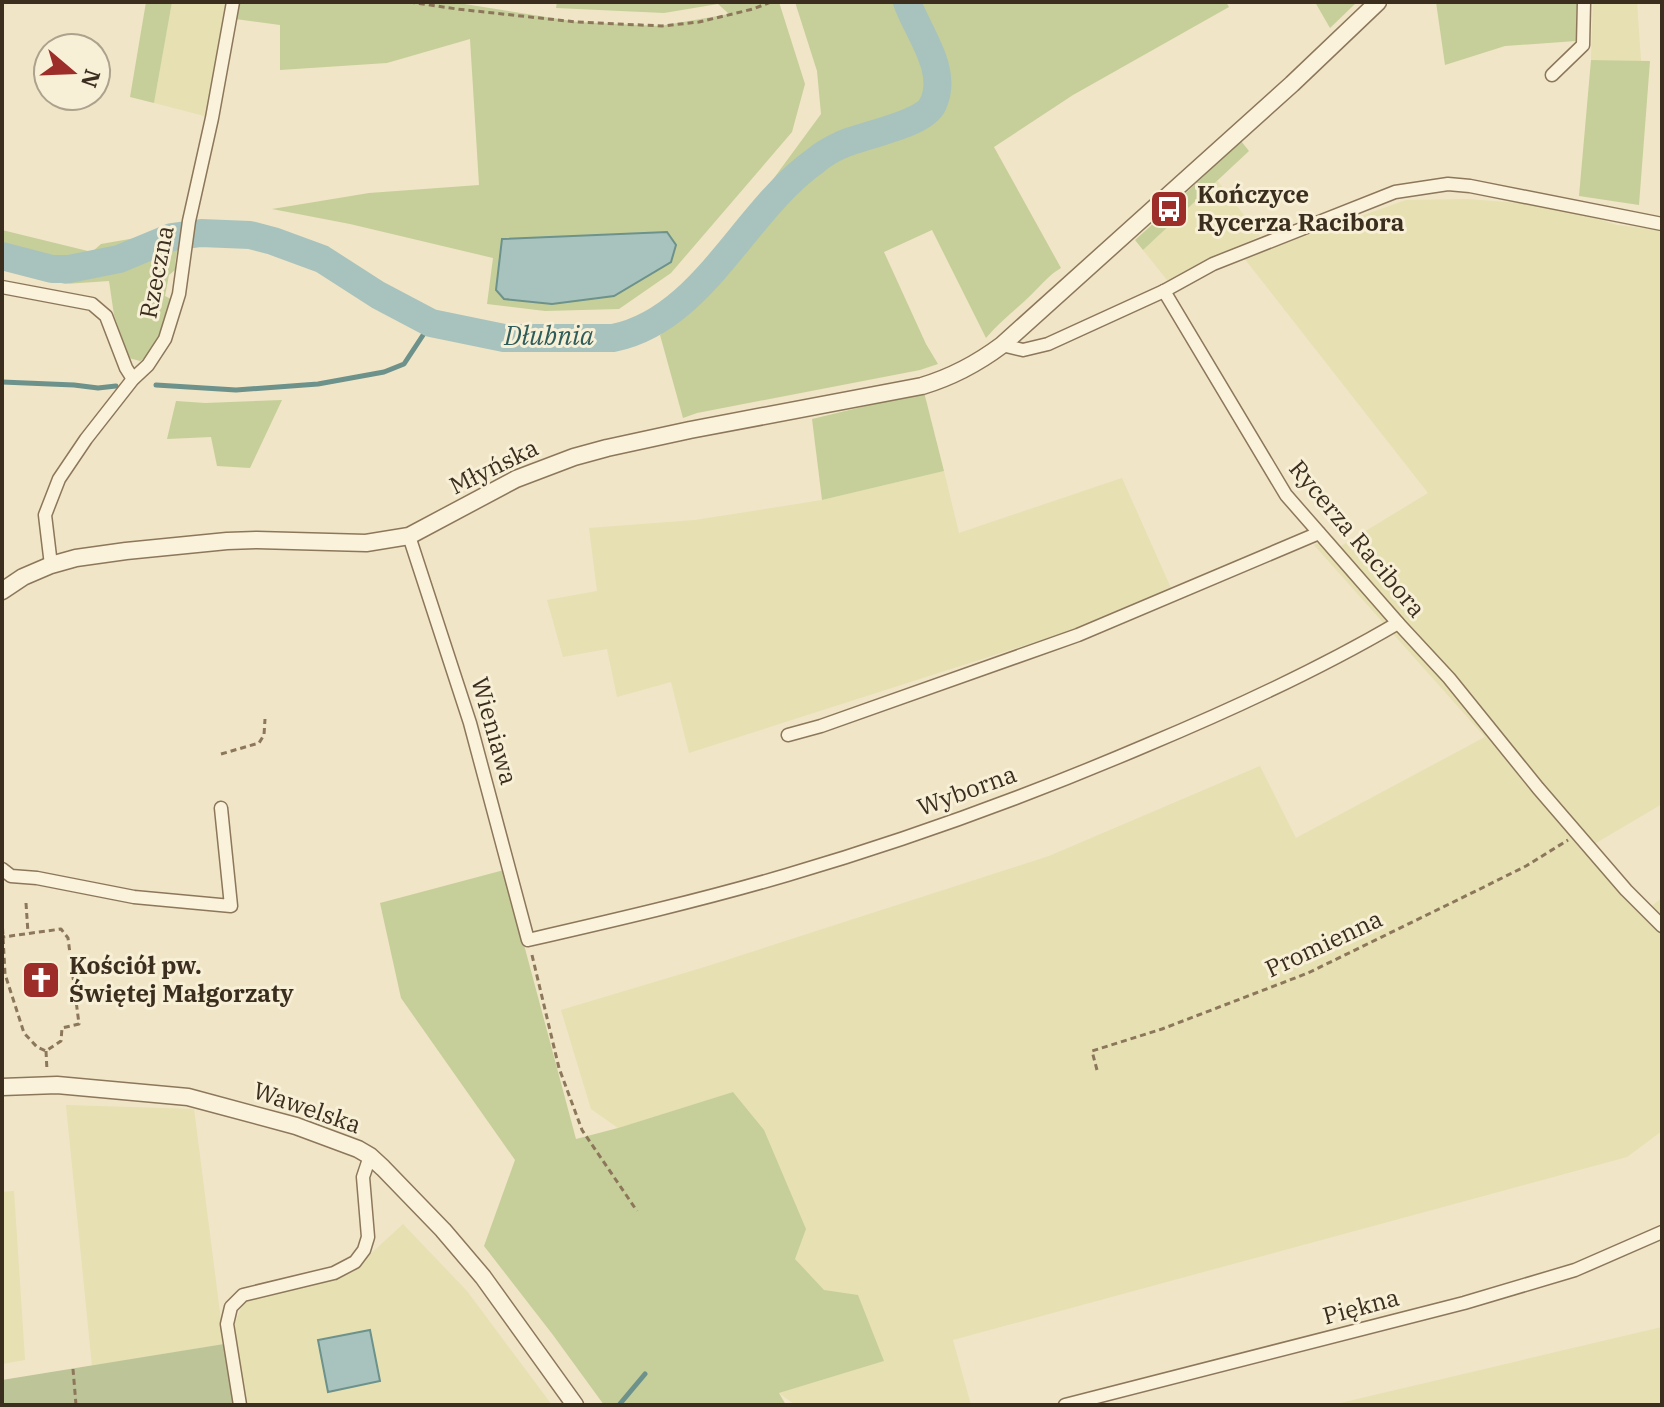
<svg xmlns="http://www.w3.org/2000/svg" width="1664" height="1407" font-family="'IBM Plex Serif',serif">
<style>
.farmland{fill:#e6e0b3}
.green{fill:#c6cf99}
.cemetery{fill:#bcc498}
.water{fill:#a8c3bd;stroke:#6d928b;stroke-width:2}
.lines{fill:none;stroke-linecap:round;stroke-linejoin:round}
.stream{stroke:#6d928b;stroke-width:5}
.river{stroke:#a8c3bd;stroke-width:28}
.minor-casing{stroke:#8c775b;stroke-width:15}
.tertiary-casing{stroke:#8c775b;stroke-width:19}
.path{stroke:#8c775b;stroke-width:3;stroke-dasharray:6 4;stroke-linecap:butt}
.minor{stroke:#faf2da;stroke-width:12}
.tertiary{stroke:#faf2da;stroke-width:16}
.labels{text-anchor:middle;stroke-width:6;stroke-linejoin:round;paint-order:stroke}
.poi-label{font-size:24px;font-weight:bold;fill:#3c2e1f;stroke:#f7efd6;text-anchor:start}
.street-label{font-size:24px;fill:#3c2e1f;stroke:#f7efd6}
.water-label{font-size:26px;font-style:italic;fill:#2e5c5b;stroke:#f7efd6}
</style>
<rect width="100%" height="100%" fill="#f0e5c6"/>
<g class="farmland">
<path d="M172 2H227L208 117 154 103Z"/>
<path d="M1593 2H1637L1641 61 1591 60Z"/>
<path d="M1217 180 1260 236 1168 281 1143 250Z"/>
<path d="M1467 199 1557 206 1617 225 1662 230V804L1586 849 1644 912 1662 898V1131L1627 1157 953 1340 971 1405H795L779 1393 884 1361 795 1259 733 1092 618 1128 591 1109 561 1010 708 966 1049 856 1260 766 1296 838 1485 737 1314 545 1333 536 1341 546 1428 493 1244 258 1406 200Z"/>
<path d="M944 471 959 533 1122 478 1171 588 1073 630 689 753 671 682 617 697 607 649 563 657 547 600 597 591 589 528 695 520 822 500Z"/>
<path d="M66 1105 194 1109 224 1344 92 1366Z"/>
<path d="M14 1191 25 1360 2 1364V1192Z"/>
<path d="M403 1224 467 1291 552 1405H247L234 1325 245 1298 351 1272Z"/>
<path d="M1662 1327V1405H1332Z"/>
</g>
<g class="green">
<path d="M146 2H172L154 103 130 97Z"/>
<path d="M238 2H452L578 22 660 26 729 14 718 4 664 13 556 8 557 2H779L805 84 792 132 671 273 619 309 545 311 487 304 493 258 350 224 272 209 369 193 479 185 470 39 387 63 280 70V25L235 19Z"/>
<path d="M795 2H1226L1229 7 1073 95 994 147 1061 268C1049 275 1042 284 1032 294 1017 309 1000 321 986 338L932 230 884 252 926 344 938 364 920 370 697 413 683 418 660 335 724 277 706 262 774 178 821 114 817 71Z"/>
<path d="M1315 2H1357L1330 28Z"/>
<path d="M1436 2H1577L1576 41 1505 46 1445 65Z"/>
<path d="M1591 60 1650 61 1639 205 1579 196Z"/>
<path d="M1241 141 1249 151 1143 250 1135 240 1164 214 1168 217 1176 209 1173 205Z"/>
<path d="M2 230 92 252 101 244 181 230C179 244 175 257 175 270L169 275 165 296 171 299 160 334 145 358 140 361 129 358 114 315 109 281 65 284 2 267Z"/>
<path d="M924 392 944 471 822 500 812 419Z"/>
<path d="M282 400 250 468 217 466 211 437 167 439 176 401 205 403Z"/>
<path d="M504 870 576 1139 618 1128 733 1092 764 1130 806 1229 795 1259 824 1290 858 1295 884 1361 779 1393 786 1405H604L553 1335 484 1246 515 1160 401 998 380 903Z"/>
</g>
<path class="cemetery" d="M224 1344 234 1405H2V1380Z"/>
<g class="water">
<path d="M667 232 676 245 671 262 614 296 552 304 504 299 496 290 502 239Z"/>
<path d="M370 1330 380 1381 328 1392 318 1340Z"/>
</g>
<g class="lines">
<g class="stream">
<path d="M2 382 74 385 98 388 116 386"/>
<path d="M156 385 236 390 318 384 384 372 404 364 431 323"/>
<path d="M619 1405 645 1374"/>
</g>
<path class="river" d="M2 256 52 269H69L119 259 172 237 201 233 250 235 273 241 322 259 378 295 431 323 504 338H613C703 320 744 211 815 161 822 155 832 149 841 145 862 135 924 125 933 104 949 70 918 33 907 2"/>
<g class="minor-casing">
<g id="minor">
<path d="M1552 75 1583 45 1584 2"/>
<path d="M2 287 92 304 106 316 126 368 133 379"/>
<path d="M1164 291 1286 495 1398 623 1449 678 1538 788 1626 890 1662 926"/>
<path d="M1002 345 1023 350 1048 344 1164 291 1213 264 1395 192 1448 184 1470 186 1662 224"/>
<path d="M409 536 470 723 528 940C615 920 702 900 787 875 910 839 1030 795 1147 745 1233 709 1318 670 1398 623"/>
<path d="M51 565 45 515 59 479 86 439 133 379 148 365 165 339 179 294 189 221 212 118 233 2"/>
<path d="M788 735 821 726 1078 635 1319 533"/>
<path d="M2 869 11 876 37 878 134 897 231 906 221 808"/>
<path d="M240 1405 227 1324 231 1307 243 1295 334 1273 355 1262 364 1250 368 1237 363 1177 370 1156"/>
<path d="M1065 1405 1464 1303 1575 1270 1662 1232"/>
</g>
</g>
<g class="tertiary-casing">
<g id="tertiary">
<path d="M2 591 23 577 51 565 76 558 126 551 227 541 257 540 366 543 409 536 516 479 574 457 607 448 690 430 922 386C952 377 978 363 1002 345L1292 84 1378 2"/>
<path d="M2 1087 57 1085 188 1097 296 1126 358 1149 370 1156 383 1168 443 1230 483 1277 575 1405"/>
</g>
</g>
<g class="path">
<path d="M409 2 457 9 576 22 662 26 699 22 753 9 771 2"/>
<path d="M221 754 259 743 264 735 265 719"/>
<path d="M26 903 28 933"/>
<path d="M2 918 5 974 24 1033 37 1047 46 1051 61 1041 62 1028 79 1024 68 938 61 929 3 937"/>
<path d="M532 955 559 1068 582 1130 637 1211"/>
<path d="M46 1051 47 1071"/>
<path d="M1097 1070 1092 1051 1162 1029 1308 973 1484 887 1526 866 1568 840"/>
<path d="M73 1369 76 1405"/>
<path d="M166 1405H167"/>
</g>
<use href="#minor" class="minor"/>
<use href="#tertiary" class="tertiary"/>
</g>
<defs>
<g id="bus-square" transform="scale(2)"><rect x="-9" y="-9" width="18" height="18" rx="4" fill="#9d2d29" stroke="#f7efd6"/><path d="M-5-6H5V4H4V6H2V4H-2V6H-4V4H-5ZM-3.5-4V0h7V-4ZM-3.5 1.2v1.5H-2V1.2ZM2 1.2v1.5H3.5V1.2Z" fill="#fff"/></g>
<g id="church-square" transform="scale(2)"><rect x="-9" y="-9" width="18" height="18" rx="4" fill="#9d2d29" stroke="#f7efd6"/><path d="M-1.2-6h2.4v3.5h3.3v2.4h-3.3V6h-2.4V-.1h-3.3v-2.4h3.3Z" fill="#fff"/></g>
</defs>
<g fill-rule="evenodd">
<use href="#bus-square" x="1169" y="209"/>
<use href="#church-square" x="41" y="980"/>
</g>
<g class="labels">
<g class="poi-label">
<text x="1197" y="203">Kończyce<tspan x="1197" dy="28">Rycerza Racibora</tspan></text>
<text x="69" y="974">Kościół pw.<tspan x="69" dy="28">Świętej Małgorzaty</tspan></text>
</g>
<g class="street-label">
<text transform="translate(157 272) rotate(-79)" y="8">Rzeczna</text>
<text transform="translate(494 467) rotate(-26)" y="8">Młyńska</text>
<text transform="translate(1357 539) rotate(50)" y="8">Rycerza Racibora</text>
<text transform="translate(494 731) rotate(74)" y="8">Wieniawa</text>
<text transform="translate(967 791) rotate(-20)" y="8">Wyborna</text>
<text transform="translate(1324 944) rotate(-25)" y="8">Promienna</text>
<text transform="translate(307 1108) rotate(19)" y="8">Wawelska</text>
<text transform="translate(1361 1307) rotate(-15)" y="8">Piękna</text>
</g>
<g class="water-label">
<text x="549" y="345">Dłubnia</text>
</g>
</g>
<rect width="1664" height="1407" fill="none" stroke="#3c2e1f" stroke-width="8"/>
<g transform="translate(72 72) rotate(109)"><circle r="38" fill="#f7efd6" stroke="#aca28d" stroke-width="2"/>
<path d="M0-6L14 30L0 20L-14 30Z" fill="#9d2d29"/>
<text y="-12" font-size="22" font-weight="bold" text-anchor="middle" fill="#3c2e1f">N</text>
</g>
</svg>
